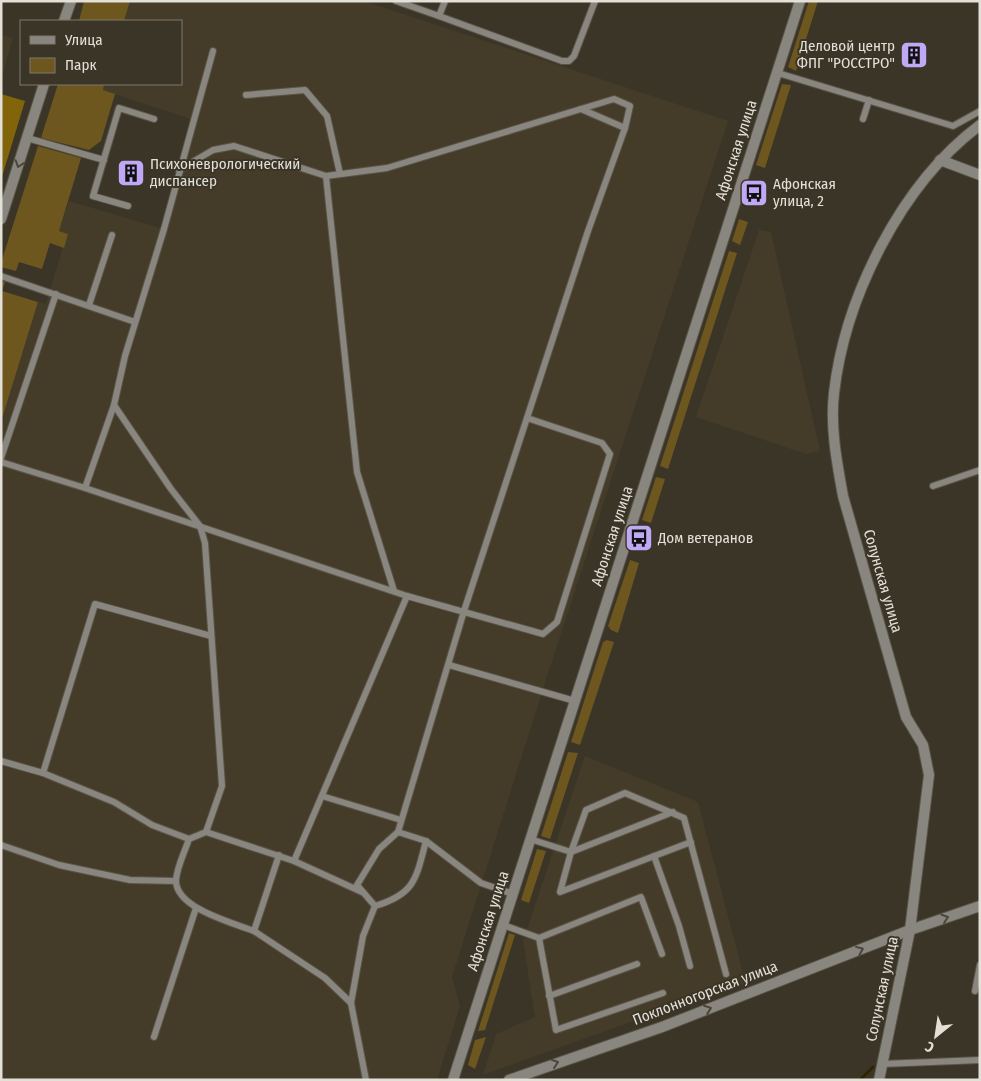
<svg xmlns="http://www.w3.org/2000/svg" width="981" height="1081" font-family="'Fira Sans Condensed',sans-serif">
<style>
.built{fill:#443c28}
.green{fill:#6d571e}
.forest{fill:#82640b}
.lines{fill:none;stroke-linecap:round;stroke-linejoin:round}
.stream{stroke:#302302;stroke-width:3}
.service-casing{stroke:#595448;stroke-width:8}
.minor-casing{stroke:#595448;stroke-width:12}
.tertiary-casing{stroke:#595448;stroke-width:12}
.service{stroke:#89867f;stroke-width:6}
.minor{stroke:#89867f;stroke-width:10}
.tertiary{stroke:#89867f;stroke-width:10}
.oneway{stroke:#4b4539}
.labels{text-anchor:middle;stroke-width:4;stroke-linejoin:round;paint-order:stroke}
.poi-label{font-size:15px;fill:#e3e0d8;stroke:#3b3528;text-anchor:start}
.street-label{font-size:15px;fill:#e3e0d8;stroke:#3b3528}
</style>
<rect width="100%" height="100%" fill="#3b3528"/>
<g class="built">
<path d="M130 1H364L728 121 542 692 452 977 460 1006 437 1080H1V422L38 302 46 304 67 234 59 231 69 201 164 229 194 120 102 90 104 84H181V21H124Z"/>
<path d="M1 35 13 38 1 79Z"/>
<path d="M759 230 771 232 820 451 806 454 696 417Z"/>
<path d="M585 756 698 802 746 984 703 996 483 1075 496 1034 535 1017 523 941Z"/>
</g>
<g class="green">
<path d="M84 1H130L124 21H79Z"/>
<path d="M809 1H818L796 71 788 67Z"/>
<path d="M58 84H104L103 90 115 94 101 141 89 150 41 138Z"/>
<path d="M782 84 791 85 765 168 756 165Z"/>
<path d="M38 146 81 158 59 231 68 234 64 248 50 243 42 269 19 262 16 271 1 267V263Z"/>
<path d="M739 219 748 222 740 245 732 241Z"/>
<path d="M729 251 737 253 668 469 660 466Z"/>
<path d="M1 281 5 282 2 291 38 302 1 422Z"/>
<path d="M656 477 665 479 651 523 642 520Z"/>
<path d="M630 560 639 563 618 633 611 630 608 626Z"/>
<path d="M607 640 614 642 580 745 571 742 603 642Z"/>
<path d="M568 752 578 753 550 839 541 836Z"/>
<path d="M537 849 546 851 529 903 521 900Z"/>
<path d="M509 933 515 935 485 1030 478 1031Z"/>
<path d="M486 1037 475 1069 468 1065 475 1040Z"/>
</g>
<path class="forest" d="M1 94 25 101 1 180Z"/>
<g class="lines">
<path class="stream" d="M860 1080 873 1067"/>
<g class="service-casing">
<g id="service">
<path d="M396 1 439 16 445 1"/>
<path d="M439 16 562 61H569L574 56 595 1"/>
<path d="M213 51 164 229 125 356 114 405 85 488 407 596 543 634 557 622 610 454 602 443 527 418"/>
<path d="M778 73 953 126 980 111"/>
<path d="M246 95 305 90 327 116 340 174"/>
<path d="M581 109 625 128"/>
<path d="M863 119 869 100"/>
<path d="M27 138 104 160"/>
<path d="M179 170 213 150 234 146 326 176 387 168 614 99 630 106 625 128 588 231 464 611 398 832 426 841 481 883 513 894"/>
<path d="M326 176 357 472 394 591"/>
<path d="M128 206 93 196 119 108 154 119"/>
<path d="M1 276 135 322"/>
<path d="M89 305 112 235"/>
<path d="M114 405 171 489 200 526 205 543 222 786 206 832 294 861 362 892"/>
<path d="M1 458 56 294"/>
<path d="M1 462 85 488"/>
<path d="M933 486 980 470"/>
<path d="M449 665 575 701"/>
<path d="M1 761 43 773"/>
<path d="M322 796 401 820"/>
<path d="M206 832 189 839C185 851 177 867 176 880 175 908 233 923 254 931L279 855"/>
<path d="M189 839 152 825 114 802 43 773 95 604 211 636"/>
<path d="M530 839 571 852 673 812"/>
<path d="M691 842 560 892 571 852 586 810 625 793 684 818 726 974"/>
<path d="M1 845 59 865 130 880 176 881"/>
<path d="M654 856 679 926 690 966"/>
<path d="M294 861 407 596"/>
<path d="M375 906C415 894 416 879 426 841"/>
<path d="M503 925 539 938 641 897 662 954"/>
<path d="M254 931 325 978 351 1003"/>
<path d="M539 938 556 1030 663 993"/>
<path d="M975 991 980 965"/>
<path d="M549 996 637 964"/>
<path d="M154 1037 196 908"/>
<path d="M882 1064 980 1060"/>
<path d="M366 1080 351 1003 363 936 375 906 357 885 379 849 398 832"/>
</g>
</g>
<g class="minor-casing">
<g id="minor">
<path d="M64 21 71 1"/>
<path d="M940 160 980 175"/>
<path d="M1 219 44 84"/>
<path d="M509 1080 662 1027 910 930 980 906"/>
<path d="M879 1080 910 930 929 775 923 745 906 717 843 496C837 463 830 427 834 393 845 297 901 184 980 125"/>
</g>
</g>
<g class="tertiary-casing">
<path id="tertiary" d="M453 1080 800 1"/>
</g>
<use href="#service" class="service"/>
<use href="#minor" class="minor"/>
<use href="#tertiary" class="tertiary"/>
</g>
<defs><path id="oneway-chevron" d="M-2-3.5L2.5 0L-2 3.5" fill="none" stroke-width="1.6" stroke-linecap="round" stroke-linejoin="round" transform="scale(1.25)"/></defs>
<g class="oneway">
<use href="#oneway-chevron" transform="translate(19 164) rotate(108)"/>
<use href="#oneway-chevron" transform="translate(945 918) rotate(-19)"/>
<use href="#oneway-chevron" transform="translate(860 950) rotate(-22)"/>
<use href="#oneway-chevron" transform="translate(708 1009) rotate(-21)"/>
<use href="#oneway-chevron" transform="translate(555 1063) rotate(-19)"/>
</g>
<defs>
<g id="building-square" transform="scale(1.4375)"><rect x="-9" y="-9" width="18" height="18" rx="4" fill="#bfa8f4" stroke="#3b3528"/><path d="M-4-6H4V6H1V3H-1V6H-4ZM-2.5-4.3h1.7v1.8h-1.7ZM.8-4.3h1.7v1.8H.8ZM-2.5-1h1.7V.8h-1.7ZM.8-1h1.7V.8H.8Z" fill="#111"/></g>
<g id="bus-square" transform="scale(1.4375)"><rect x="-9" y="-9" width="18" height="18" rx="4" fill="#bfa8f4" stroke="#3b3528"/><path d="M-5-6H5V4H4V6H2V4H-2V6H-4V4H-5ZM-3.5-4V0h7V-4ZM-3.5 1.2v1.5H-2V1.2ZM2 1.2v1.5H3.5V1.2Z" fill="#111"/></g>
</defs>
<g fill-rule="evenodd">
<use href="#building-square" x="914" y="55"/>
<use href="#building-square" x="131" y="173"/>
<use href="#bus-square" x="754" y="193"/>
<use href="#bus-square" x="639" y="538"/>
</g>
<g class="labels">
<g class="poi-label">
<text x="895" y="51" text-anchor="end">Деловой центр<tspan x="895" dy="17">ФПГ "РОССТРО"</tspan></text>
<text x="150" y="169">Психоневрологический<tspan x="150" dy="17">диспансер</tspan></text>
<text x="773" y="189">Афонская<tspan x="773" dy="17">улица, 2</tspan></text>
<text x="658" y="543">Дом ветеранов</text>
</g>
<g class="street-label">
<text transform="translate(736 150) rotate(-72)" y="5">Афонская улица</text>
<text transform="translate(612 536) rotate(-72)" y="5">Афонская улица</text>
<text transform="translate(883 581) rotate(74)" y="5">Солунская улица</text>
<text transform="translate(488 921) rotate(-72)" y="5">Афонская улица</text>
<text transform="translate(882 989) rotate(-78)" y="5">Солунская улица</text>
<text transform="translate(705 993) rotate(-21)" y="5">Поклонногорская улица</text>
</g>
</g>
<rect width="981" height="1081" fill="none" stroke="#e3e0d8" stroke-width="5"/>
<rect x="20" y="20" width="162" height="65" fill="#3b3528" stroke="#7e796e"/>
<rect x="30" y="36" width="25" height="8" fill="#89867f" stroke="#7e796e"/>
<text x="65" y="45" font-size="15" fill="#e3e0d8">Улица</text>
<rect x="30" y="58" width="25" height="15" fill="#6d571e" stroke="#7e796e"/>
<text x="65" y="70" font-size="15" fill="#e3e0d8">Парк</text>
<g transform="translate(936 1036) rotate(210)" stroke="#3b3528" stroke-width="4" paint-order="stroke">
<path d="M0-4L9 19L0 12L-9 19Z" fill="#e3e0d8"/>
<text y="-8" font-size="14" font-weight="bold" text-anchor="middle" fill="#e3e0d8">С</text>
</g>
</svg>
